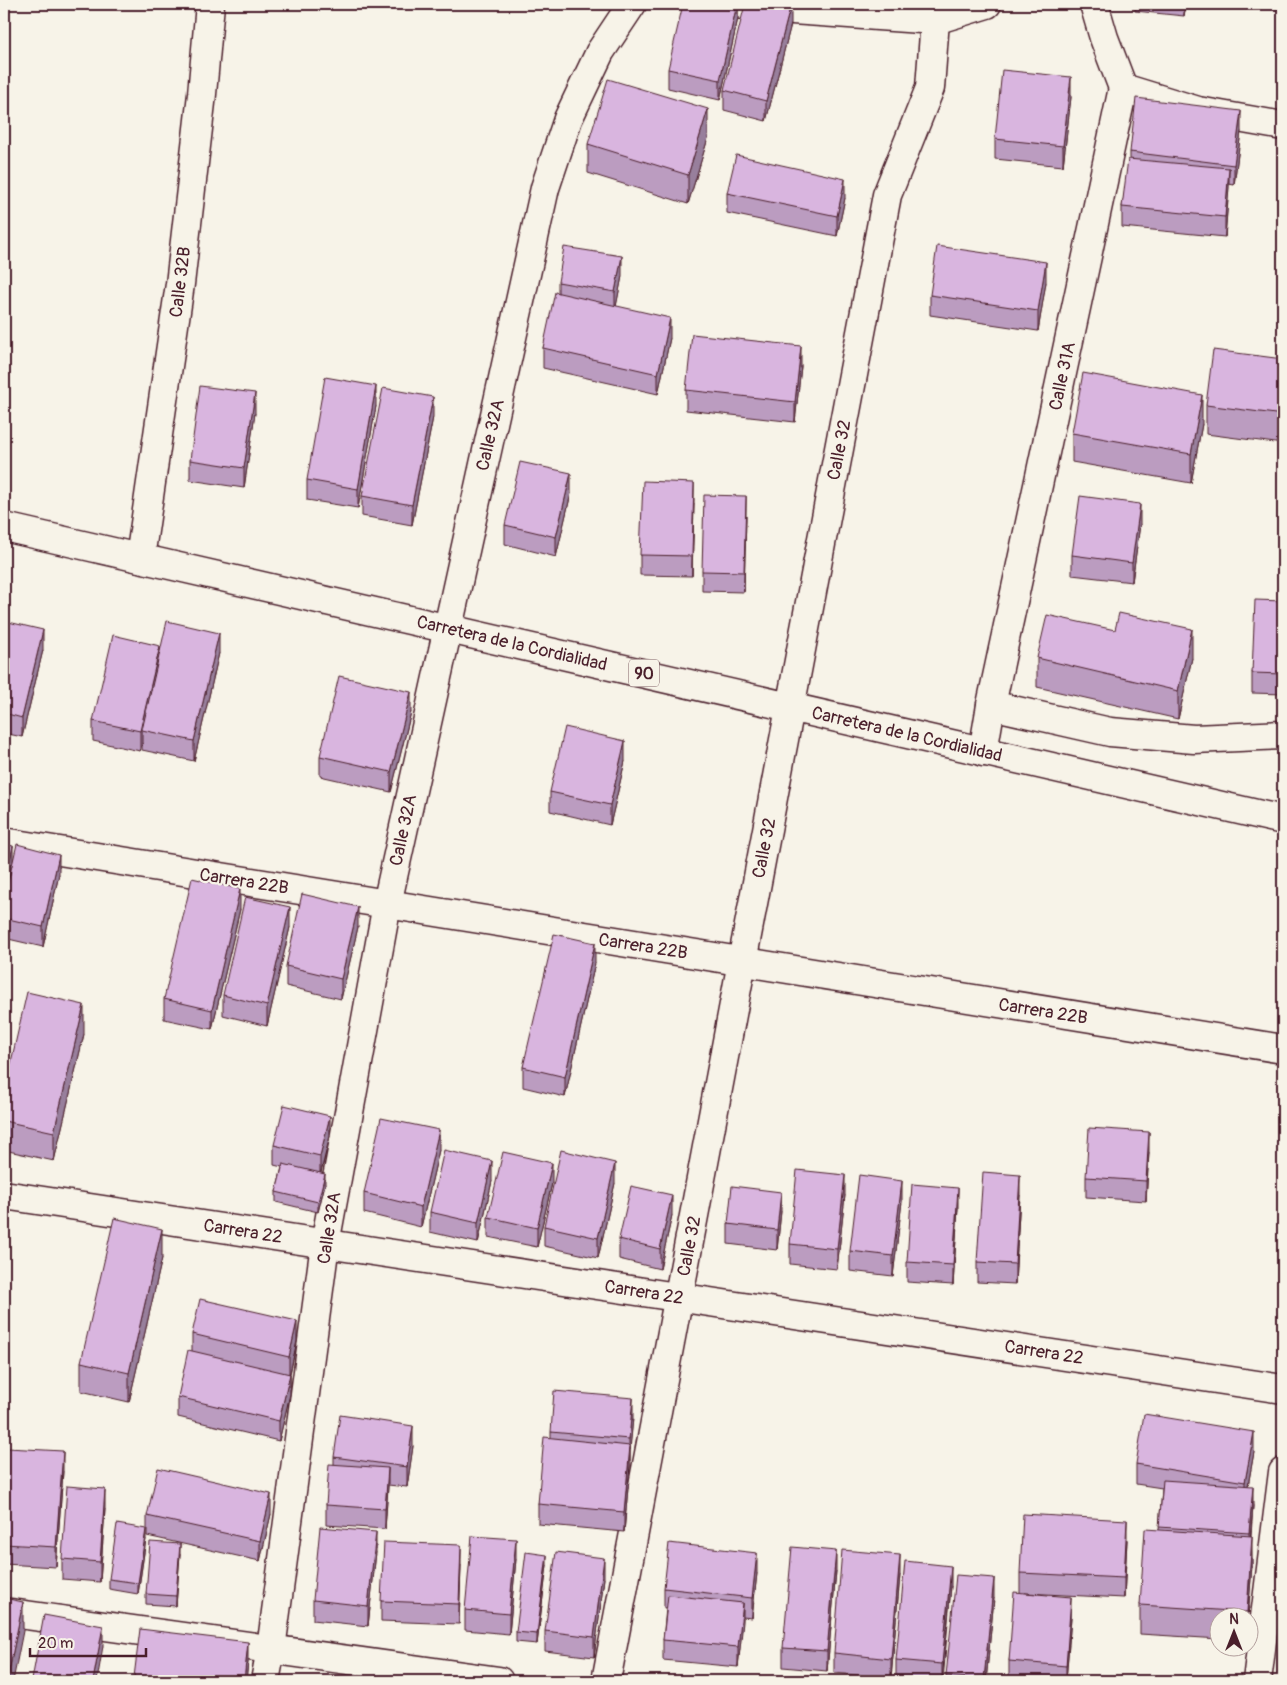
<svg xmlns="http://www.w3.org/2000/svg" width="1287" height="1685" font-family="Pangolin,sans-serif">
<style>
.lines{fill:none;stroke-linecap:round;stroke-linejoin:round}
.minor-casing{stroke:#4a1f2b;stroke-width:31}
.trunk-casing{stroke:#4a1f2b;stroke-width:31}
.minor{stroke:#f7f3e8;stroke-width:28}
.trunk{stroke:#f7f3e8;stroke-width:28}
.wall{fill:#bb9cc0;stroke:#4a1f2b}
.shaded-wall{fill:#987f9c;stroke:#4a1f2b}
.building{fill:#d9b5df;stroke:#4a1f2b}
.labels{text-anchor:middle;stroke-width:4.5;stroke-linejoin:round;paint-order:stroke}
.shield{fill:#f7f3e8;stroke:#7e5f64;stroke-width:1}
.shield-label{font-size:16px;font-weight:bold;fill:#4a1f2b}
.street-label{font-size:18px;fill:#4a1f2b;stroke:#f7f3e8}
</style>
<rect width="100%" height="100%" fill="#f7f3e8"/>
<filter id="ink" filterUnits="userSpaceOnUse"><feTurbulence type="fractalNoise" baseFrequency=".02" numOctaves="2"/><feDisplacementMap in="SourceGraphic" scale="10" xChannelSelector="R" yChannelSelector="G"/><feConvolveMatrix kernelMatrix="1 2 1 2 8 2 1 2 1" color-interpolation-filters="sRGB"/></filter>
<g filter="url(#ink)">
<g class="lines">
<g class="minor-casing">
<g id="minor">
<path d="M735 4 778 9 935 20 987 4"/>
<path d="M1123 88 1198 111 1283 126"/>
<path d="M140 558 180 284 202 94 210 4"/>
<path d="M991 705 1110 732 1194 739 1283 735"/>
<path d="M983 752 991 705 1123 88 1104 38 1094 4"/>
<path d="M4 842 1283 1049"/>
<path d="M4 1195 1283 1389"/>
<path d="M4 1612 499 1681"/>
<path d="M265 1681 271 1649 325 1244 387 904 545 188 568 119 600 52 632 4"/>
<path d="M606 1681 887 195 930 88 935 20"/>
<path d="M1257 1681 1283 1472"/>
</g>
</g>
<g class="trunk-casing">
<path id="trunk" d="M4 527 1283 820"/>
</g>
<use href="#minor" class="minor"/>
<use href="#trunk" class="trunk"/>
</g>
<g class="wall">
<path d="M738 4V18L720 100 668 88V69Z"/>
<path d="M1135 4H1186L1184 16 1135 11Z"/>
<path d="M1231 4H1279V9L1231 6Z"/>
<path d="M791 24 766 121 724 110V90Z"/>
<path d="M1071 97 1063 166 995 159V139Z"/>
<path d="M1241 131 1234 185 1229 184 1225 237 1122 227V207L1130 159V152Z"/>
<path d="M708 138 688 204 588 173V144Z"/>
<path d="M727 193 845 198 837 236 727 213Z"/>
<path d="M622 276 616 306 670 338 658 394 543 368V348L558 293V282Z"/>
<path d="M1046 282 1038 331 930 315V295Z"/>
<path d="M1283 359V444L1206 434V405Z"/>
<path d="M801 366 795 422 686 410V390Z"/>
<path d="M376 406 358 508 307 500V480Z"/>
<path d="M255 413 244 488 190 480V460Z"/>
<path d="M433 417 412 525 362 516V496Z"/>
<path d="M1202 424 1191 483 1072 462V433Z"/>
<path d="M571 493 556 557 505 544V525Z"/>
<path d="M694 503 692 576 640 575V555Z"/>
<path d="M746 516 744 592 702 591V571Z"/>
<path d="M1140 524 1132 582 1072 575V555Z"/>
<path d="M1283 601V694L1252 693V673Z"/>
<path d="M4 621 43 650 22 737 4 733Z"/>
<path d="M160 652 219 653 194 761 142 750V743L140 751 93 741V721Z"/>
<path d="M1037 658H1192L1178 719 1037 687Z"/>
<path d="M411 712 391 792 320 776V756Z"/>
<path d="M625 761 610 825 550 811V792Z"/>
<path d="M4 844 13 861 59 874 43 947 4 938Z"/>
<path d="M240 909 212 1029 164 1019V999Z"/>
<path d="M290 927 267 1026 223 1015V995Z"/>
<path d="M358 927 341 999 286 986V966Z"/>
<path d="M595 963 565 1097 523 1087V1067Z"/>
<path d="M84 1034 54 1161 4 1150V1093Z"/>
<path d="M330 1136 321 1173 325 1184 318 1212 276 1202V1192L282 1167 274 1165V1145Z"/>
<path d="M439 1150 421 1227 364 1213V1193Z"/>
<path d="M1149 1152 1146 1201 1086 1197V1177Z"/>
<path d="M492 1181 478 1243 430 1232V1212Z"/>
<path d="M552 1183 537 1247 488 1237V1217Z"/>
<path d="M615 1183 598 1258 544 1246V1226Z"/>
<path d="M845 1195 837 1269 790 1264V1244Z"/>
<path d="M1020 1195 1015 1284 977 1282V1262Z"/>
<path d="M902 1201 893 1276 850 1271V1251Z"/>
<path d="M958 1208 953 1285 907 1282V1262Z"/>
<path d="M781 1211 777 1250 728 1244V1224Z"/>
<path d="M672 1215 660 1269 619 1259V1239Z"/>
<path d="M162 1258 129 1402 81 1391V1362Z"/>
<path d="M192 1334 297 1341 290 1374V1394L279 1441 178 1417V1397L192 1351Z"/>
<path d="M633 1418 630 1446V1466L624 1532 538 1524V1504L551 1438V1432Z"/>
<path d="M413 1446 407 1487 388 1485 385 1529 326 1525V1505L334 1464V1457Z"/>
<path d="M1254 1452 1248 1486 1253 1506 1251 1536 1252 1565 1248 1618H1220V1639L1140 1634V1605L1159 1530 1162 1488 1136 1484V1464Z"/>
<path d="M63 1471 56 1567 4 1564V1486Z"/>
<path d="M105 1509 100 1582 62 1579V1559Z"/>
<path d="M271 1514 260 1561 147 1536V1516Z"/>
<path d="M146 1539 138 1594 109 1589V1579Z"/>
<path d="M1127 1540 1124 1598 1025 1593 1071 1617 1066 1681H1009V1661L1020 1593V1573Z"/>
<path d="M376 1552 368 1626 313 1620V1600Z"/>
<path d="M180 1554 176 1606 146 1604V1594Z"/>
<path d="M516 1559 509 1634 465 1630V1610Z"/>
<path d="M461 1565 459 1624 381 1621V1601Z"/>
<path d="M547 1565 537 1644 516 1642V1632Z"/>
<path d="M836 1571 827 1671 783 1667V1648Z"/>
<path d="M757 1573 752 1618 743 1617 738 1667 663 1660V1640L666 1608H664V1588Z"/>
<path d="M900 1575 891 1678 834 1673V1653Z"/>
<path d="M604 1578 594 1657 545 1651V1631Z"/>
<path d="M951 1586 943 1681H915L896 1680V1660Z"/>
<path d="M994 1598 986 1681H946V1676Z"/>
<path d="M248 1662 246 1681H134V1677Z"/>
</g>
<g class="shaded-wall">
<path d="M737 4H738V18L720 100V80Z"/>
<path d="M791 4V24L766 121V101Z"/>
<path d="M1184 4H1186L1184 16Z"/>
<path d="M1071 77V97L1063 166V146Z"/>
<path d="M708 109V138L688 204V175Z"/>
<path d="M1241 111V131L1234 185V165Z"/>
<path d="M1229 168V188L1225 237V217Z"/>
<path d="M845 179V198L837 236V216Z"/>
<path d="M622 256V276L615 312V292Z"/>
<path d="M1046 262V282L1038 331V311Z"/>
<path d="M670 318V338L658 394V374Z"/>
<path d="M801 346V366L795 422V402Z"/>
<path d="M376 386V406L358 508V489Z"/>
<path d="M255 393V413L244 488V468Z"/>
<path d="M1202 395V424L1191 483V454Z"/>
<path d="M433 397V417L412 525V505Z"/>
<path d="M571 473V493L556 557V537Z"/>
<path d="M694 483V503L692 576V556Z"/>
<path d="M746 496V516L744 592V572Z"/>
<path d="M1140 504V524L1132 582V563Z"/>
<path d="M1192 629V658L1178 719V691Z"/>
<path d="M43 630V650L22 737V718Z"/>
<path d="M219 633V653L194 761V741Z"/>
<path d="M160 646V665L142 730V743L140 751V731Z"/>
<path d="M411 692V712L391 792V772Z"/>
<path d="M625 741V761L610 825V805Z"/>
<path d="M13 846V865L4 906V886Z"/>
<path d="M59 855V874L43 947V927Z"/>
<path d="M240 889V909L212 1029V1010Z"/>
<path d="M290 907V927L267 1026V1006Z"/>
<path d="M358 907V927L341 999V979Z"/>
<path d="M595 943V963L565 1097V1077Z"/>
<path d="M84 1005V1034L54 1161V1132Z"/>
<path d="M330 1116V1136L320 1175V1156Z"/>
<path d="M439 1130V1150L421 1227V1207Z"/>
<path d="M1149 1132V1152L1146 1201V1181Z"/>
<path d="M492 1161V1181L478 1243V1223Z"/>
<path d="M552 1163V1183L537 1247V1228Z"/>
<path d="M615 1163V1183L598 1258V1238Z"/>
<path d="M325 1174V1184L318 1212V1202Z"/>
<path d="M845 1175V1195L837 1269V1249Z"/>
<path d="M1020 1175V1195L1015 1284V1264Z"/>
<path d="M902 1181V1201L893 1276V1256Z"/>
<path d="M958 1188V1208L953 1285V1265Z"/>
<path d="M781 1192V1211L777 1250V1230Z"/>
<path d="M672 1195V1215L660 1269V1249Z"/>
<path d="M162 1229V1258L129 1402V1373Z"/>
<path d="M297 1321V1341L289 1377V1357Z"/>
<path d="M290 1374V1394L279 1441V1421Z"/>
<path d="M633 1398V1418L630 1450V1446V1466L624 1532V1512L629 1459V1439Z"/>
<path d="M413 1426V1446L407 1487V1467Z"/>
<path d="M1254 1432V1452L1245 1502V1482Z"/>
<path d="M63 1451V1471L56 1567V1547Z"/>
<path d="M388 1468V1488L385 1529V1509Z"/>
<path d="M1253 1486V1506L1249 1553V1533Z"/>
<path d="M105 1489V1509L100 1582V1562Z"/>
<path d="M271 1494V1514L260 1561V1541Z"/>
<path d="M1127 1520V1540L1124 1598V1578Z"/>
<path d="M146 1529V1539L138 1594V1583Z"/>
<path d="M376 1532V1552L368 1626V1606Z"/>
<path d="M1252 1536V1565L1248 1618H1247Z"/>
<path d="M516 1539V1559L509 1634V1614Z"/>
<path d="M180 1544V1554L176 1606V1596Z"/>
<path d="M461 1545V1565L459 1624V1604Z"/>
<path d="M836 1551V1571L827 1671V1651Z"/>
<path d="M757 1553V1573L752 1618V1598Z"/>
<path d="M547 1555V1565L537 1644V1634Z"/>
<path d="M900 1555V1575L891 1678V1659Z"/>
<path d="M604 1558V1578L594 1657V1637Z"/>
<path d="M951 1566V1586L942 1681V1664Z"/>
<path d="M994 1578V1598L986 1681H984Z"/>
<path d="M1071 1597V1617L1066 1681V1666Z"/>
<path d="M23 1602V1631L13 1681H7Z"/>
<path d="M743 1603V1622L738 1667V1647Z"/>
<path d="M103 1626V1646L97 1681H93Z"/>
<path d="M248 1642V1662L246 1681H244Z"/>
</g>
<g class="building">
<path d="M683 4H737L720 80 668 69Z"/>
<path d="M745 4H791L766 101 724 90Z"/>
<path d="M1002 70 1071 77 1063 146 995 139Z"/>
<path d="M608 79 708 109 688 175 588 144Z"/>
<path d="M1136 98 1241 111 1234 165 1130 152Z"/>
<path d="M736 155 845 179 837 216 727 193Z"/>
<path d="M1128 159 1229 168 1225 217 1122 207Z"/>
<path d="M937 246 1046 262 1038 311 930 295Z"/>
<path d="M564 247 622 256 615 292 558 282Z"/>
<path d="M555 292 670 318 658 374 543 348Z"/>
<path d="M692 334 801 346 795 402 686 390Z"/>
<path d="M1213 350 1283 359V415L1206 405Z"/>
<path d="M1083 373 1202 395 1191 454 1072 433Z"/>
<path d="M325 377 376 386 358 489 307 480Z"/>
<path d="M200 386 255 393 244 468 190 460Z"/>
<path d="M383 388 433 397 412 505 362 496Z"/>
<path d="M520 462 571 473 556 537 505 525Z"/>
<path d="M643 481 694 483 692 556 640 555Z"/>
<path d="M704 495 746 496 744 572 702 571Z"/>
<path d="M1080 496 1140 504 1132 563 1072 555Z"/>
<path d="M1255 600 1283 601V674L1252 673Z"/>
<path d="M1119 613 1192 629 1178 691 1037 658 1047 615 1115 630Z"/>
<path d="M4 621 43 630 22 718 4 713Z"/>
<path d="M167 621 219 633 194 741 142 730Z"/>
<path d="M113 635 160 646 140 731 93 721Z"/>
<path d="M339 676 411 692 391 772 320 756Z"/>
<path d="M565 727 625 741 610 805 550 792Z"/>
<path d="M4 844 13 846 4 886Z"/>
<path d="M17 844 59 855 43 927 4 918V900Z"/>
<path d="M192 878 240 889 212 1010 164 999Z"/>
<path d="M302 894 358 907 341 979 286 966Z"/>
<path d="M245 897 290 907 267 1006 223 995Z"/>
<path d="M554 934 595 943 565 1077 523 1067Z"/>
<path d="M27 992 84 1005 54 1132 4 1121V1093Z"/>
<path d="M284 1105 330 1116 320 1156 274 1145Z"/>
<path d="M381 1118 439 1130 421 1207 364 1193Z"/>
<path d="M1089 1128 1149 1132 1146 1181 1086 1177Z"/>
<path d="M444 1150 492 1161 478 1223 430 1212Z"/>
<path d="M561 1150 615 1163 598 1238 544 1226Z"/>
<path d="M503 1152 552 1163 537 1228 488 1217Z"/>
<path d="M283 1164 325 1174 318 1202 276 1192Z"/>
<path d="M797 1170 845 1175 837 1249 790 1244Z"/>
<path d="M983 1172 1020 1175 1015 1264 977 1262Z"/>
<path d="M859 1175 902 1181 893 1256 850 1251Z"/>
<path d="M912 1184 958 1188 953 1265 907 1262Z"/>
<path d="M631 1186 672 1195 660 1249 619 1239Z"/>
<path d="M732 1186 781 1192 777 1230 728 1224Z"/>
<path d="M114 1218 162 1229 129 1373 81 1362Z"/>
<path d="M200 1299 297 1321 289 1357 192 1334Z"/>
<path d="M188 1350 290 1374 279 1421 178 1397Z"/>
<path d="M554 1391 633 1398 629 1439 551 1432Z"/>
<path d="M1144 1414 1254 1432 1245 1482 1136 1464Z"/>
<path d="M340 1415 413 1426 407 1467 334 1457Z"/>
<path d="M544 1437 630 1446 624 1512 538 1504Z"/>
<path d="M7 1448 63 1451 56 1547 4 1544V1486Z"/>
<path d="M329 1464 388 1468 385 1509 326 1505Z"/>
<path d="M158 1468 271 1494 260 1541 147 1516Z"/>
<path d="M1163 1480 1253 1486 1249 1533 1159 1527Z"/>
<path d="M67 1486 105 1489 100 1562 62 1559Z"/>
<path d="M1023 1514 1127 1520 1124 1578 1020 1573Z"/>
<path d="M117 1524 146 1529 138 1583 109 1579Z"/>
<path d="M320 1527 376 1532 368 1606 313 1600Z"/>
<path d="M1145 1529 1252 1536 1247 1612 1140 1605Z"/>
<path d="M472 1536 516 1539 509 1614 465 1610Z"/>
<path d="M150 1542 180 1544 176 1596 146 1594Z"/>
<path d="M384 1542 461 1545 459 1604 381 1601Z"/>
<path d="M669 1543 757 1553 752 1598 664 1588Z"/>
<path d="M792 1547 836 1551 827 1651 783 1648Z"/>
<path d="M842 1550 900 1555 891 1659 834 1653Z"/>
<path d="M526 1552 547 1555 537 1634 516 1632Z"/>
<path d="M556 1552 604 1558 594 1637 545 1631Z"/>
<path d="M905 1561 951 1566 942 1664 896 1660Z"/>
<path d="M956 1575 994 1578 984 1679 946 1676Z"/>
<path d="M1014 1592 1071 1597 1066 1666 1009 1661Z"/>
<path d="M668 1595 743 1603 738 1647 663 1640Z"/>
<path d="M4 1598 23 1602 7 1681H4Z"/>
<path d="M44 1615 103 1626 93 1681H40L32 1680Z"/>
<path d="M140 1629 248 1642 244 1681H172L134 1677Z"/>
</g>
</g>
<g class="labels">
<rect class="shield" x="629" y="659.5" width="30" height="27" rx="4"/>
<g class="shield-label">
<text x="644" y="679">90</text>
</g>
<g class="street-label">
<text transform="translate(180 282) rotate(-83)" y="6">Calle 32B</text>
<text transform="translate(1062 376) rotate(-78)" y="6">Calle 31A</text>
<text transform="translate(490 435) rotate(-77)" y="6">Calle 32A</text>
<text transform="translate(839 450) rotate(-79)" y="6">Calle 32</text>
<text transform="translate(512 643) rotate(13)" y="6">Carretera de la Cordialidad</text>
<text transform="translate(907 734) rotate(13)" y="6">Carretera de la Cordialidad</text>
<text transform="translate(403 830) rotate(-78)" y="6">Calle 32A</text>
<text transform="translate(764 848) rotate(-79)" y="6">Calle 32</text>
<text transform="translate(244 881) rotate(9)" y="6">Carrera 22B</text>
<text transform="translate(643 946) rotate(9)" y="6">Carrera 22B</text>
<text transform="translate(1043 1011) rotate(9)" y="6">Carrera 22B</text>
<text transform="translate(329 1228) rotate(-81)" y="6">Calle 32A</text>
<text transform="translate(243 1231) rotate(9)" y="6">Carrera 22</text>
<text transform="translate(689 1246) rotate(-79)" y="6">Calle 32</text>
<text transform="translate(644 1292) rotate(9)" y="6">Carrera 22</text>
<text transform="translate(1044 1352) rotate(9)" y="6">Carrera 22</text>
</g>
</g>
<rect width="1287" height="1685" fill="none" stroke="#f7f3e8" stroke-width="20"/>
<rect x="10" y="10" width="1267" height="1665" fill="none" stroke="#4a1f2b" stroke-width="2" filter="url(#ink)"/>
<g transform="translate(1234 1632)"><circle r="24" fill="#f7f3e8" stroke="#b29e9c"/>
<path d="M0-4L9 19L0 12L-9 19Z" fill="#4a1f2b"/>
<text y="-8" font-size="14" font-weight="bold" text-anchor="middle" fill="#4a1f2b">N</text>
</g>
<path d="M30 1648v8h116v-8" fill="none" stroke="#4a1f2b" stroke-width="2.5"/>
<text x="38" y="1648" font-size="15" fill="#4a1f2b" stroke="#f7f3e8" stroke-width="4" paint-order="stroke">20 m</text>
</svg>
